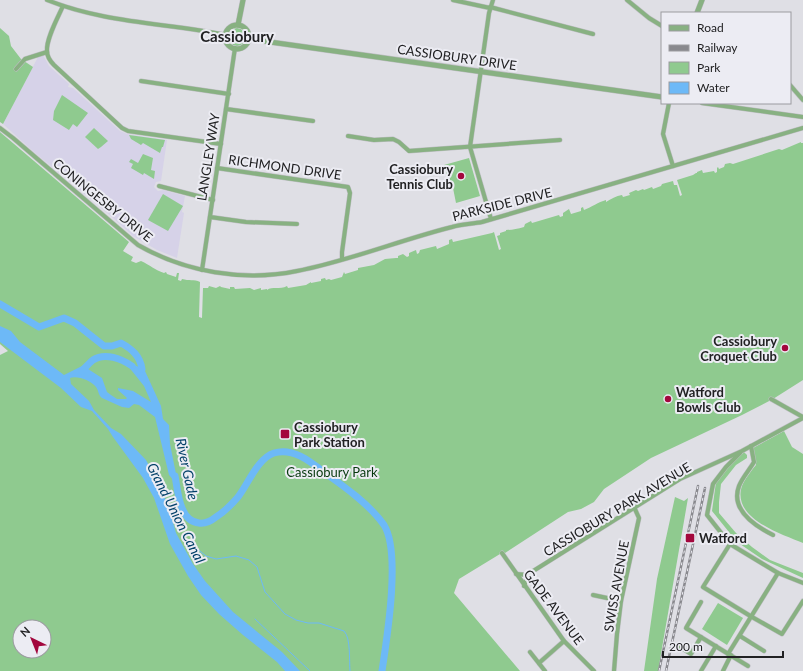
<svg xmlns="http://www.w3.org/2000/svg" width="803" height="671" font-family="Lato,sans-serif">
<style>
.education{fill:#d6d2e8}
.green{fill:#8fca8f;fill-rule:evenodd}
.water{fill:#6db9f7}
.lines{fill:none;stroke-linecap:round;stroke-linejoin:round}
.stream{stroke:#6db9f7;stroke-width:1}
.river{stroke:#6db9f7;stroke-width:7}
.minor-casing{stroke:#bdbdc2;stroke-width:5}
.tertiary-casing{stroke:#bdbdc2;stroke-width:6}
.minor{stroke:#88b182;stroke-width:4}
.tertiary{stroke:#88b182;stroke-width:5}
.rail-casing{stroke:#89898e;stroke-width:2.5}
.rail{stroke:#ececf3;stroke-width:1;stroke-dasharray:3;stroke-linecap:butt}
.poi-dot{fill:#a3073d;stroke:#ececf3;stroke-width:1.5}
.labels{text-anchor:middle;stroke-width:4;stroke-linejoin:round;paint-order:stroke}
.street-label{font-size:13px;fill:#212123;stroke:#ececf3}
.poi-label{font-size:13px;font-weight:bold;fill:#212123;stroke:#ececf3;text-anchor:start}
.park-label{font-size:13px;fill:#06390d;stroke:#ececf3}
.water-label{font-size:14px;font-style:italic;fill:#034169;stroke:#ececf3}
.quarter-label{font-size:15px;font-weight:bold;fill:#212123;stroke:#ececf3}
</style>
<rect width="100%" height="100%" fill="#dfdfe5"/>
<path class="education" d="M43 55 49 66 69 84 68 87 73 88 120 131 127 134 167 140 161 181 156 182 154 187 158 191 163 190 185 196 182 212 184 213 177 258 157 250 133 236 112 217 34 152 3 124 38 57Z"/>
<g class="green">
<circle cx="237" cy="37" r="9"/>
<path d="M0 28 9 36 11 46 21 59 33 67 3 124 0 122Z"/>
<path d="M62 95 88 113 77 127 73 124 69 130 53 120 54 111Z"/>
<path d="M94 128 108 141 101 147 98 149 85 137Z"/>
<path d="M0 132 129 242 123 251 133 257 131 261 136 263 141 261C150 265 155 270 164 273L166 272 167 274 176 277 177 273H179L178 280 181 281 182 279C189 281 194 279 200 282L199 317 202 318 203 288H208L209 286 216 288 220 286 221 287 230 289V287H234L235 289 250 288 254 290 261 288V290L267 289V290C272 286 280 290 287 286L288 288 306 285 311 282V283L321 281V279L325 278 326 280 329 279 331 280 342 277 344 272 345 274 358 270V268L374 265 385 259 396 258H398V256L403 254 407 257 409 256V253L416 250 417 254 419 253 420 250 436 246 437 249 449 244V240L452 239 453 242 492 233 494 232 499 250 501 249 497 236 500 235V233L506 231V230C512 230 517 229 524 227L525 224 531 221 532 223 559 215 560 217 563 216V213L569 209 571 214 581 211V208L583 207 584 210C592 207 598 202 606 200V202C611 199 616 196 622 195L623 197 630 195 629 193 636 190 638 191 643 189 644 190 652 187 653 189 661 186 662 184 673 181 674 185H677L680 196 682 195 677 180 693 175 696 173H697V172L702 170 703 173 714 171 715 173 717 172V168L718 167 719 169 724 167 725 164 730 163 733 164 779 149 782 150 801 142V143H803V380L773 399 742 415 651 458 604 489 594 502 581 509 568 512 505 553 500 554 459 579 454 593 520 671H0V355L8 351 0 344ZM20 627H44V651H20Z"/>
<path d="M129 135 165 140 163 147H162L160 153 143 143 141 145 131 139Z"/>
<path d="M143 154 153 158 151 170 155 171 154 179 144 173 143 175 131 168 133 164 129 162 131 159 138 163Z"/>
<path d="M469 158 480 196 456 203 453 188H451L444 165Z"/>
<path d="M163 194 183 206 168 231 148 220Z"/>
<path d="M784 431 792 447 803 454V543C781 534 731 518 742 486 745 479 751 471 756 465L753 448Z"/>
<path d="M741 452H744L747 455V458L736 465 721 484 719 502V513L736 533 752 547 770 560 803 573V578L762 559 737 542 712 511 716 482Z"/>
<path d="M675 497 684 501 688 498 658 671H644L657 579Z"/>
<path d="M718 603 743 618 727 645 702 629Z"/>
</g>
<path class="water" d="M0 326 11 331 20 342 64 375 84 365 88 364V369L102 378 107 392 111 395 117 399H126L127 398 118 390V388L133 391 151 402 144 386 124 361 139 367 140 360 161 406 163 419 169 425 170 444 176 474 177 484 169 475 155 417 139 405 134 404 129 408 122 407 102 398C98 395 99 391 96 387 92 381 77 375 70 378L71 384 89 401 94 410 111 428 121 434 146 460 158 482 169 508 176 533 193 564 205 581 233 612 282 652 300 671H285L277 662 243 635 219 614 201 595 188 576 170 544 154 498 143 478 113 437 108 429 92 411 81 407 61 388 0 342Z"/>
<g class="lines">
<g class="stream">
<path d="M192 536 196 548 206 556 216 559 236 556 249 560 257 567 265 592 285 614 296 620 308 623H319L344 631C351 638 349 661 350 671"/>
<path d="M255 619 310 671"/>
</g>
<g class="river">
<path d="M0 304 39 327 64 318 75 323 104 346H112L121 343C132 349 140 356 142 369"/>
<path d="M82 371C85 368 89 363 93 360 105 352 122 359 132 366"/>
<path d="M175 476C178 491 179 521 199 523 205 524 211 521 216 517 224 512 232 504 238 497 248 484 258 458 274 453 293 447 311 462 325 473 345 487 370 505 384 525 401 552 387 638 382 671"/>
</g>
<g class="minor-casing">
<g id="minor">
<path d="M47 0C104 23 166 23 226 35"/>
<path d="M453 0 490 8"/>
<path d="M627 0 649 18 662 26"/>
<path d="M63 6C58 17 46 39 47 51 47 56 50 61 54 65L122 128 128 131 221 144"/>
<path d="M490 7 593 34"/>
<path d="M16 69 25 59 47 52"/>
<path d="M141 81 229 94"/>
<path d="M790 85 803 100"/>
<path d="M669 103 663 134 673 166"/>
<path d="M702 103 803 117"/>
<path d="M226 109 313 121"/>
<path d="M0 128 13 138 138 245C185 272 243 282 297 271 349 261 400 240 452 227 462 224 472 224 482 222L803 128"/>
<path d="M348 136 374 140 393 139 399 142 409 151 560 140"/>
<path d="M217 168 348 187 350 193 342 252V259"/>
<path d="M159 186 213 200"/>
<path d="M210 217 246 222 297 224"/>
<path d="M491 219 470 147 489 13 493 0"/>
<path d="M202 270 235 48"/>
<path d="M771 399 803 417"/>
<path d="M751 446 754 462C750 469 742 478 739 486 730 510 755 526 773 535"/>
<path d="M740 453 726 467 713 484 707 515 730 544 778 573 803 583"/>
<path d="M730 544 703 587 752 617 782 634 803 601"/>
<path d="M502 553 564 641 594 671"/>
<path d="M516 574 528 575"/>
<path d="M524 586 528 575 530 573 680 479 742 451 803 418"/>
<path d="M593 595 621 601"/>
<path d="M701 602 686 628 748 666"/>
<path d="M740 636 764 651"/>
<path d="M680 647 691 654 701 637"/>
<path d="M530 652 545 671"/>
<path d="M728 654 778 573"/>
<path d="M539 663 564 641"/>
<path d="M614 671 617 634 621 601 639 518 634 507"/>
<path d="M701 671 716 646"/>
<path d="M723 671 731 655"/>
</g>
</g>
<g class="tertiary-casing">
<g id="tertiary">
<path d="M697 13 702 0"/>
<path d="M238 25 243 0"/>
<circle cx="237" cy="37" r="12"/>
<path d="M249 39 662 97"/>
</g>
</g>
<use href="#minor" class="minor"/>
<use href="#tertiary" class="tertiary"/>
<g class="rail-casing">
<g id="rail">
<path d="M659 671 698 486"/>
<path d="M666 671 705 488"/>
</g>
</g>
<use href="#rail" class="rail"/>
</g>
<g class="poi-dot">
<circle cx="461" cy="176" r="4"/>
<circle cx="785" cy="348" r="4"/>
<circle cx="668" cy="399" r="4"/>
<rect x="280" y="429" width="10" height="10" rx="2"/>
<rect x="685" y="533" width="10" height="10" rx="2"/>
</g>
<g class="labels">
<g class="street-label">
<text transform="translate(457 57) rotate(8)" y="5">CASSIOBURY DRIVE</text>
<text transform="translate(208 157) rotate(-81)" y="5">LANGLEY WAY</text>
<text transform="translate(285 167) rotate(8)" y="5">RICHMOND DRIVE</text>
<text transform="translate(103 200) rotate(39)" y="5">CONINGESBY DRIVE</text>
<text transform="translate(502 204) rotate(-14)" y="5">PARKSIDE DRIVE</text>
<text transform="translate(617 509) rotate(-31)" y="5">CASSIOBURY PARK AVENUE</text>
<text transform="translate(616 586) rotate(-80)" y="5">SWISS AVENUE</text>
<text transform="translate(554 607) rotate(53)" y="5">GADE AVENUE</text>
</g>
<g class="poi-label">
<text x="453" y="174" text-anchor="end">Cassiobury<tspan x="453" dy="15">Tennis Club</tspan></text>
<text x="777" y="346" text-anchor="end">Cassiobury<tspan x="777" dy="15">Croquet Club</tspan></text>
<text x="676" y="397">Watford<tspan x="676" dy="15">Bowls Club</tspan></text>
<text x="294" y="432">Cassiobury<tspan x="294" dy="15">Park Station</tspan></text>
<text x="699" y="543">Watford</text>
</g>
<g class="park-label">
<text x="332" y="477">Cassiobury Park</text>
</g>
<g class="water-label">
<text transform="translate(187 469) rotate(78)" y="5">River Gade</text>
<text transform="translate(176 513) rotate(63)" y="5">Grand Union Canal</text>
</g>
<g class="quarter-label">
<text x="237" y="42">Cassiobury</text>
</g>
</g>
<rect x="661" y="12" width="130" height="92" fill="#ececf3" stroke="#9b9ba0"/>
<rect x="669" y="25" width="20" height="6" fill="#88b182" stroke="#9b9ba0"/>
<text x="697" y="32" font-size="12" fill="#212123">Road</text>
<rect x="669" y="45" width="20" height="6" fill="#89898e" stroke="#9b9ba0"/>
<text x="697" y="52" font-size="12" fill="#212123">Railway</text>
<rect x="669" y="62" width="20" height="12" fill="#8fca8f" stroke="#9b9ba0"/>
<text x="697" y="72" font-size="12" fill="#212123">Park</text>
<rect x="669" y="82" width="20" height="12" fill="#6db9f7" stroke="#9b9ba0"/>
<text x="697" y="92" font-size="12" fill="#212123">Water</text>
<g transform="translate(32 639) rotate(317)"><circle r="19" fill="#ececf3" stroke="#9b9ba0"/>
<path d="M0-3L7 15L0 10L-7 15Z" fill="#a3073d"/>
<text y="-6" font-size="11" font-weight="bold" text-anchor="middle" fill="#212123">N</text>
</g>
<path d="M663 651v6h120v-6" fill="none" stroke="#212123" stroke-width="2"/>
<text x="669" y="651" font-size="12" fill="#212123" stroke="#ececf3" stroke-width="3" paint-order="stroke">200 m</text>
</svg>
